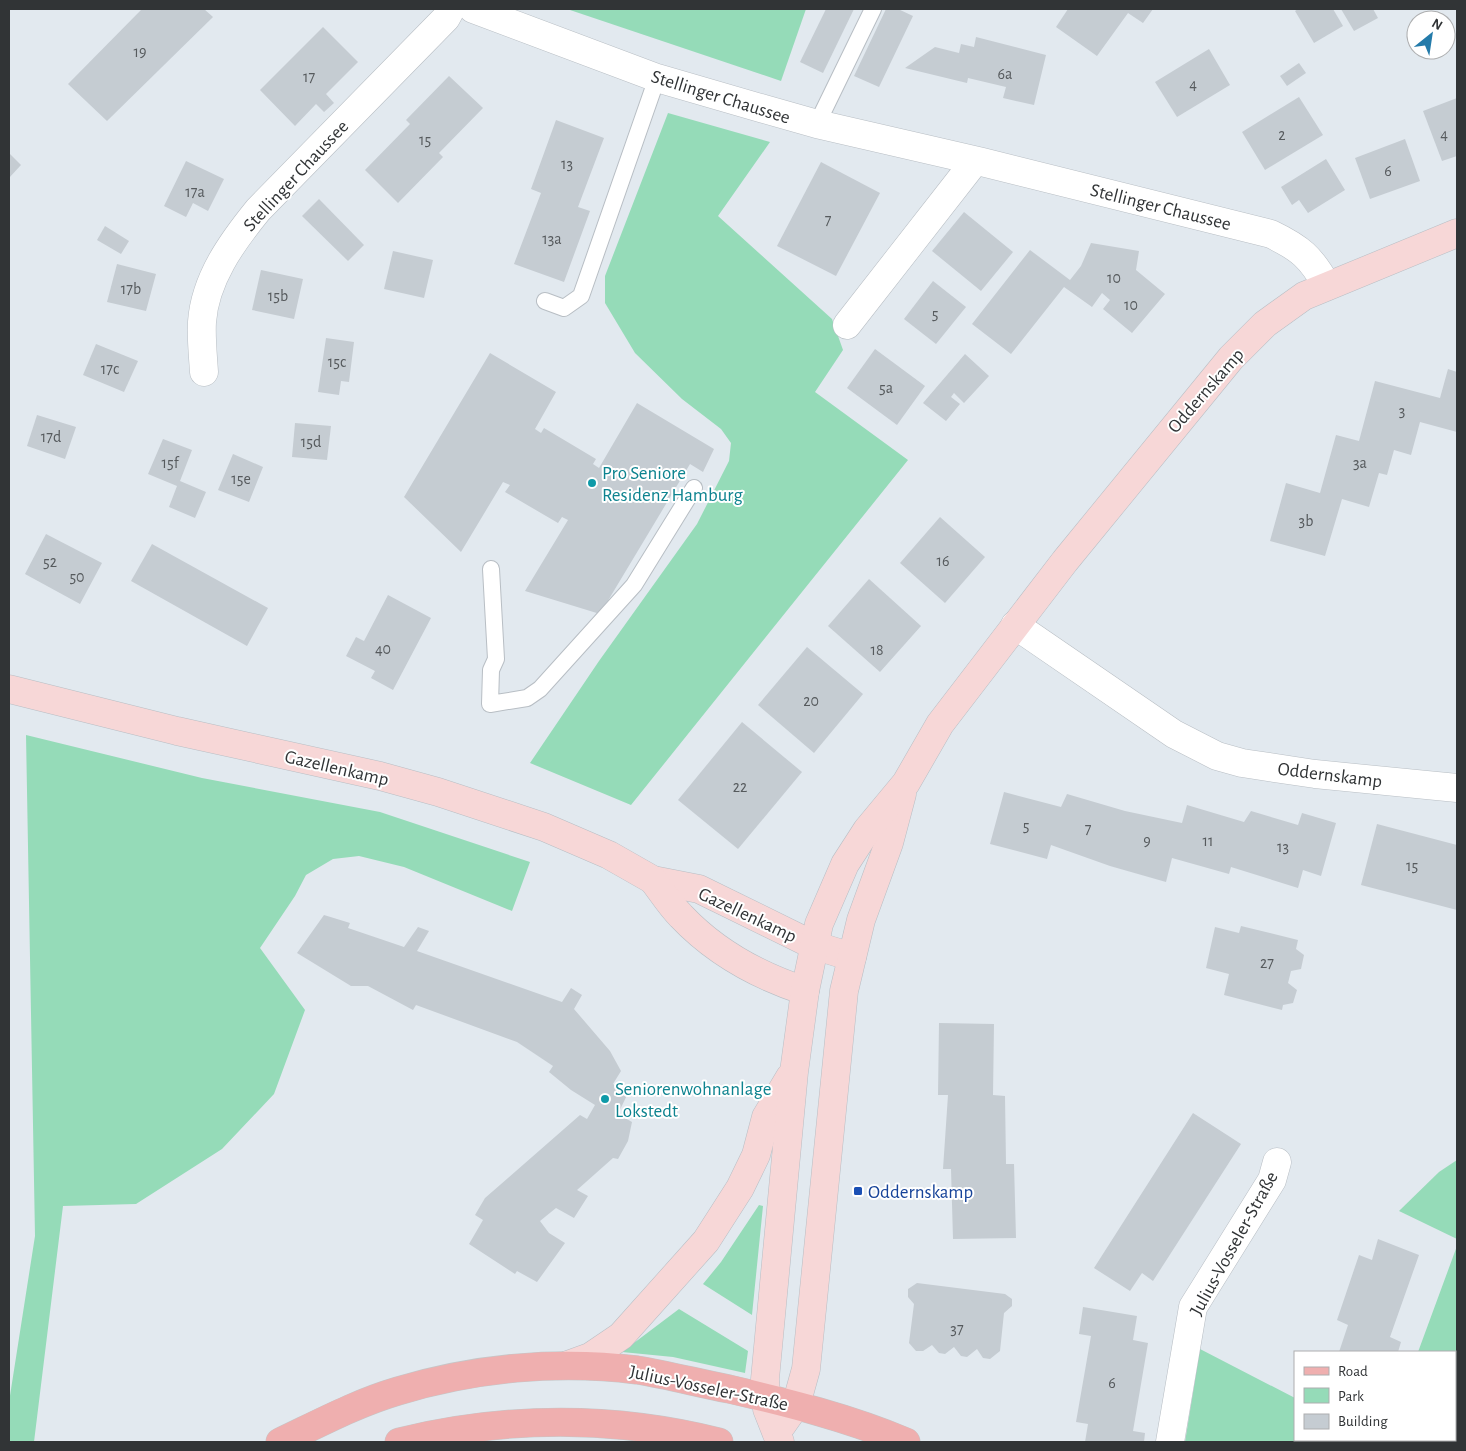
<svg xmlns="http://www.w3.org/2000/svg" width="1466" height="1451" font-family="'Alegreya Sans',sans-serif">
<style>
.green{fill:#95dbb8}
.building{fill:#c5ccd2}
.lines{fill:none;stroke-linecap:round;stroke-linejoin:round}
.lane-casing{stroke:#b8bec4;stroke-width:18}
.street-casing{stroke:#b8bec4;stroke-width:29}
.secondary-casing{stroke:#b8bec4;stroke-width:29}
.primary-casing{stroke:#c5c6c7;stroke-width:29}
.lane{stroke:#fff;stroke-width:16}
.street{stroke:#fff;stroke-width:28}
.secondary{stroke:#f7d7d7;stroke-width:28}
.primary{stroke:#efafaf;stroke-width:28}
.culture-dot{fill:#0f9aa8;stroke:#fff;stroke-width:2}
.transit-dot{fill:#1a4fb4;stroke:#fff;stroke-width:2}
.labels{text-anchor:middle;stroke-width:4;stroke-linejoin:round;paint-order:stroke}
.number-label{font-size:16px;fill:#565a5d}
.street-label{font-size:19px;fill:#313436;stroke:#fff}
.culture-label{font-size:19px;fill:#0d838f;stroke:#fff;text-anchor:start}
.transit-label{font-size:19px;fill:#164399;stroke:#fff;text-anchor:start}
</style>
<rect width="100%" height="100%" fill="#e2e9ef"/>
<g class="green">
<path d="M567 9H806L781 81Z"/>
<path d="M668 113 770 142 718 216 832 319 843 350 815 392 908 460 631 805 530 763 599 661 697 524 729 461 731 443 721 429 682 399 635 353 605 303V276Z"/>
<path d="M26 735 202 778 380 812 530 862 512 911 404 867 359 856 333 859 306 875 295 896 260 948 305 1010 274 1094 222 1149 136 1204 63 1206 34 1442H9V1402L35 1236Z"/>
<path d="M1457 1160V1239L1399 1211 1439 1172Z"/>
<path d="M759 1205 763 1206 752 1315 703 1284 721 1262Z"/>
<path d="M1457 1246V1442H1385L1386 1440H1455V1352H1418Z"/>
<path d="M679 1309 748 1351 745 1373 673 1357 622 1352Z"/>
<path d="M1200 1349 1295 1398V1440H1373L1378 1442H1185Z"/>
</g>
<g class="building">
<path d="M142 9H204L213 17 107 121 68 84Z"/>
<path d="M826 9H854L823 73 800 62Z"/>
<path d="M886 9H898L913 16 879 87 854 76Z"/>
<path d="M1068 9H1153L1143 23 1128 13 1097 56 1056 27Z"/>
<path d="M1298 9H1333L1343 26 1314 43 1295 11Z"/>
<path d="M1341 9H1373L1378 18 1354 31Z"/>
<path d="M323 27 358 62 326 94 334 103 324 112 316 104 295 126 260 90Z"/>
<path d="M976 37 1046 55 1034 105 1003 98 1006 87 968 78 967 83 905 68 935 47 959 53 961 44 974 47Z"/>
<path d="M1209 49 1230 85 1177 117 1155 82Z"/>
<path d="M1299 63 1306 73 1287 86 1280 76Z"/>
<path d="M449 76 483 108 439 153 443 157 398 203 365 170 410 124 406 120Z"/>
<path d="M1299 97 1323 135 1265 170 1242 132Z"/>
<path d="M1457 98V156L1442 161 1423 111Z"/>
<path d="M556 120 604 138 578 207 590 211 564 282 514 264 541 193 531 189Z"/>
<path d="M1405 139 1420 181 1370 199 1355 158Z"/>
<path d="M9 153 21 165 9 178Z"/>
<path d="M1326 159 1345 190 1308 213 1299 200 1292 205 1281 187Z"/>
<path d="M186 161 224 179 208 211 193 203 186 217 164 206Z"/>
<path d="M821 162 880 193 836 276 777 246Z"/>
<path d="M319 199 364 245 348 261 302 216Z"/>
<path d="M964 212 1013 252 981 291 932 251Z"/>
<path d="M105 226 129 241 121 254 97 240Z"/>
<path d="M1091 243 1139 251 1136 270 1165 294 1132 333 1103 309 1110 300 1102 293 1092 307 1064 287 1011 354 972 324 1030 250 1070 280 1081 266Z"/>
<path d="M393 251 433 260 424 298 384 289Z"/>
<path d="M117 264 156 274 146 311 107 302Z"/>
<path d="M261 270 303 279 294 319 252 310Z"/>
<path d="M933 281 966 307 936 344 904 319Z"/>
<path d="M326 338 354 342 349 382 341 381 339 395 318 392Z"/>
<path d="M96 344 138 361 124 392 83 375Z"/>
<path d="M875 349 925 386 897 425 847 388Z"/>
<path d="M490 353 556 392 535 429 541 433 544 428 596 459 593 464 599 468 637 403 714 449 703 472 690 464 600 614 525 591 568 520 562 517 558 523 505 492 510 485 503 482 461 552 404 497Z"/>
<path d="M965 354 989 376 964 403 954 393 951 397 960 404 946 421 923 403Z"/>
<path d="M1448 369 1457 372V432L1420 422 1411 455 1394 450 1387 475 1379 473 1369 507 1342 499 1325 556 1270 541 1286 483 1320 493 1336 435 1359 441 1375 381 1440 398Z"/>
<path d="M37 415 76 427 65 459 27 446Z"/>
<path d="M295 423 331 426 327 460 292 457Z"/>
<path d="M163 439 192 450 180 481 206 492 195 518 169 507 177 486 148 474Z"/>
<path d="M233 454 263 467 249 502 218 490Z"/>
<path d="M940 517 985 557 945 603 900 563Z"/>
<path d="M46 534 102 563 80 604 25 574Z"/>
<path d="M152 544 268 608 247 646 131 581Z"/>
<path d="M869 579 921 626 880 672 828 626Z"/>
<path d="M388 595 431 618 393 690 371 678 375 671 346 656 356 637 364 641Z"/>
<path d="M807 647 863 694 814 753 758 705Z"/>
<path d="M742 722 802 772 738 849 678 800Z"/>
<path d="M1004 792 1061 807 1067 794 1125 811 1182 823 1187 805 1244 822 1251 811 1298 825 1302 813 1336 823 1321 876 1303 870 1298 888 1231 867 1229 874 1172 858 1166 882 1110 866 1051 845 1047 859 990 844Z"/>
<path d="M1377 824 1457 845V910L1361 885Z"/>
<path d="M324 915 350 923 348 928 404 947 418 927 429 931 417 951 562 1002 571 988 582 995 574 1009 610 1051 621 1071 613 1084 628 1093 618 1114 632 1122 628 1141 618 1159 613 1158 577 1190 588 1196 574 1218 556 1208 540 1221 549 1233 565 1243 537 1282 517 1271 515 1274 469 1244 483 1220 475 1215 485 1198 580 1115 587 1119 595 1105 571 1090 549 1072 553 1066 517 1042 416 1005 413 1010 368 986H351L297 953Z"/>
<path d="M1241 926 1298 940 1296 949 1304 955 1301 969 1291 971 1288 983 1297 990 1293 1003 1283 1005 1282 1010 1224 995 1229 974 1206 968 1215 927 1239 933Z"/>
<path d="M939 1023 994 1024 993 1095 1005 1096 1006 1164H1014L1016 1238 953 1239 951 1169H943L948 1095H938Z"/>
<path d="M1193 1113 1241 1144 1153 1281 1142 1273 1130 1291 1094 1268Z"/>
<path d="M1378 1239 1419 1255 1390 1337 1401 1342 1398 1352H1339L1348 1325 1337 1320 1359 1255 1372 1260Z"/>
<path d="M917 1283 1005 1294 1012 1299V1306L1004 1313 1000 1351 990 1359 983 1358 977 1349 967 1357 961 1356 954 1347 945 1354 939 1353 932 1345 923 1351H916L909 1343 914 1304 908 1297V1289Z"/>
<path d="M1083 1307 1137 1316 1133 1340 1148 1343 1133 1431 1145 1433 1144 1442H1085L1088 1424 1076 1422 1091 1336 1079 1334Z"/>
<path d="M1317 1440H1338V1442H1318Z"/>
<path d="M1396 1440H1425L1427 1442H1397Z"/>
</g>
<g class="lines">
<g class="lane-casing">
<g id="lane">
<path d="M817 124 873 9"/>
<path d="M545 301 564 308 581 296 657 78"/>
<path d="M491 569 496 659 491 670 490 704 527 698 540 689 634 585 694 488"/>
</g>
</g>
<g class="street-casing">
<g id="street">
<path d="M473 9 657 78 764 109 817 124 982 162 1271 234C1300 248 1311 257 1327 286"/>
<path d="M847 325 975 161"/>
<path d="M204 372C203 356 201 338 202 322 205 279 232 242 258 210L446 18 451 9"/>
<path d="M1015 625 1174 734 1217 756 1242 763 1315 774 1457 788"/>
<path d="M1170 1442 1193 1307 1272 1180 1277 1162"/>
</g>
</g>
<g class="secondary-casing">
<g id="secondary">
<path d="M9 689 177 731 380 776 438 792 544 827 609 855 653 880 699 889 813 945 852 957"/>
<path d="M653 880C662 892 671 906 681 916 715 952 759 976 805 991"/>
<path d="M568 1365 590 1357 621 1336 706 1241 740 1188 756 1155 766 1117 790 1077"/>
<path d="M782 1425 796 1405 806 1369 844 991 861 920 889 843 902 794"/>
<path d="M780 1442 767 1409 765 1379 794 1072 805 991 819 924 845 864 867 830 906 783 940 724 1065 561 1231 358 1265 324 1304 296 1457 233"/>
</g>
</g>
<g class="primary-casing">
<g id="primary">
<path d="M280 1442C318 1424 357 1403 398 1391 474 1368 557 1360 637 1370 668 1375 698 1383 729 1389 789 1403 849 1418 906 1442"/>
<path d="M399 1442C506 1416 612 1415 719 1442"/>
</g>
</g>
<use href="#lane" class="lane"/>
<use href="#street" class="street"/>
<use href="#secondary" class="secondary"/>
<use href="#primary" class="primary"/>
</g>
<g class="culture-dot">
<circle cx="592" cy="483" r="5"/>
<circle cx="605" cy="1099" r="5"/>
</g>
<rect class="transit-dot" x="853" y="1186" width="10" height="10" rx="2.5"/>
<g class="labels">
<g class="number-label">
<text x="140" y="57">19</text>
<text x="1005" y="79">6a</text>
<text x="309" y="82">17</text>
<text x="1193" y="89">4</text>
<text x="1444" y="139">4</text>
<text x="1282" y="140">2</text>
<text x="425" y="145">15</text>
<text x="567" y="169">13</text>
<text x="1388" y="176">6</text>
<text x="195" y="197">17a</text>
<text x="828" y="225">7</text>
<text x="552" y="244">13a</text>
<text x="1114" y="283">10</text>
<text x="131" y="294">17b</text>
<text x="278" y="301">15b</text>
<text x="1131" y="310">10</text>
<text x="935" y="319">5</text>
<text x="337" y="367">15c</text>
<text x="110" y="374">17c</text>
<text x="886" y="393">5a</text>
<text x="1402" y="416">3</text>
<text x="51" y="442">17d</text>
<text x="311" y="447">15d</text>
<text x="170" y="468">15f</text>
<text x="1360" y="468">3a</text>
<text x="241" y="484">15e</text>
<text x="1306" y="526">3b</text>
<text x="943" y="566">16</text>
<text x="50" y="567">52</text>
<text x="77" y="582">50</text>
<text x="383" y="654">40</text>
<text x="877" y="655">18</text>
<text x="811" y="706">20</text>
<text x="740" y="792">22</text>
<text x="1026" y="831">5</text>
<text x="1088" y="834">7</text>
<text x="1147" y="846">9</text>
<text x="1208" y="846">11</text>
<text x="1283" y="852">13</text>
<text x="1412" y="871">15</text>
<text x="1267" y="968">27</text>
<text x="957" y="1334">37</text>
<text x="1112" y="1388">6</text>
</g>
<g class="street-label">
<text transform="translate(721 96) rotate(17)" y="7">Stellinger Chaussee</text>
<text transform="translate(295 175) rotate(-47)" y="7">Stellinger Chaussee</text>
<text transform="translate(1161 206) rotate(14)" y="7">Stellinger Chaussee</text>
<text transform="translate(1205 390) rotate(-49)" y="7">Oddernskamp</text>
<text transform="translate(337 767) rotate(13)" y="7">Gazellenkamp</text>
<text transform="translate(1330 774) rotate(7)" y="7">Oddernskamp</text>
<text transform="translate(748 914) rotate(25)" y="7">Gazellenkamp</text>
<text transform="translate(1233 1243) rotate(-61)" y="7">Julius-Vosseler-Straße</text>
<text transform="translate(709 1387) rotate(12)" y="7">Julius-Vosseler-Straße</text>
</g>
<g class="culture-label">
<text x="602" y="479">Pro Seniore<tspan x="602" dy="22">Residenz Hamburg</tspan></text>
<text x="615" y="1095">Seniorenwohnanlage<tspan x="615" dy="22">Lokstedt</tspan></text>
</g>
<g class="transit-label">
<text x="868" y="1198">Oddernskamp</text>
</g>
</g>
<rect width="1466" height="1451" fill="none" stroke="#313436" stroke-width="20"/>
<rect x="1294" y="1351" width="162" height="90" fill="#ffffff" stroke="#adaeaf"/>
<rect x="1304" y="1367" width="25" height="8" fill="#efafaf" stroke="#adaeaf"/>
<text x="1338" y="1376" font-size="15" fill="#313436">Road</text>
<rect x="1304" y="1388" width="25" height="15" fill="#95dbb8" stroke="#adaeaf"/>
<text x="1338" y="1401" font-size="15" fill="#313436">Park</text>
<rect x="1304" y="1414" width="25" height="15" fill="#c5ccd2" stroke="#adaeaf"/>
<text x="1338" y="1426" font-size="15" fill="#313436">Building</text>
<g transform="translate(1431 35) rotate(30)"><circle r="24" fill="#ffffff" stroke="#adaeaf"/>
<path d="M0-4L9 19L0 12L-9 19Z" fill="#247baa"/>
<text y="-8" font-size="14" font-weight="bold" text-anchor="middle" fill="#313436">N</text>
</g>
</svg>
